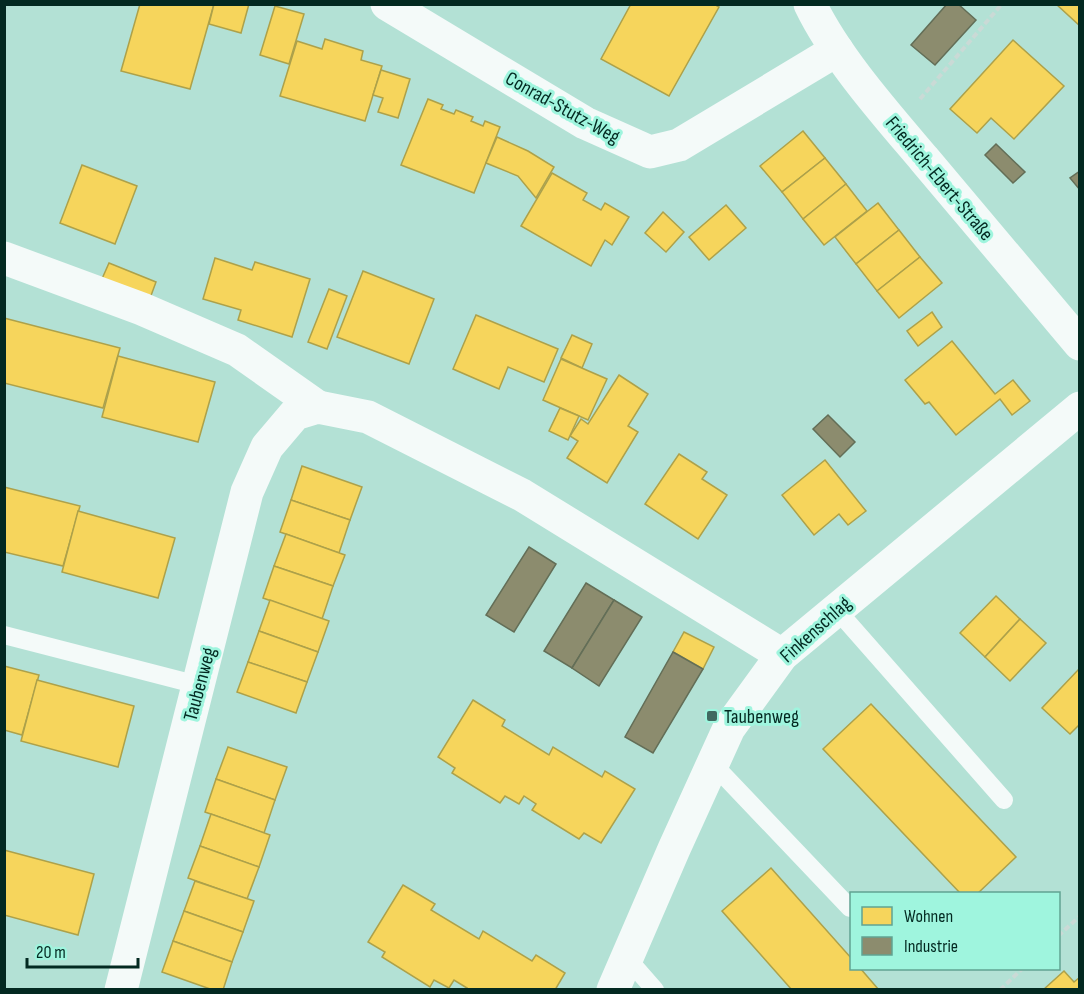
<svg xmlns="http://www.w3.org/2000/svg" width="1084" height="994" font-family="'Sofia Sans Condensed',sans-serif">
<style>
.homes{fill:#f6d55c;stroke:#ada14a;stroke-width:1.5}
.industry{fill:#8c8c6e;stroke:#636e57;stroke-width:1.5}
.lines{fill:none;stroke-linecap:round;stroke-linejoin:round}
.path{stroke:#cadad6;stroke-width:4;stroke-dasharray:6 3;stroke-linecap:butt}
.service{stroke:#f4faf9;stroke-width:18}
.minor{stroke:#f4faf9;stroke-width:33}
.tertiary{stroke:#f4faf9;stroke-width:33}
.poi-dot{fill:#416960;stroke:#9ff5de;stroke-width:2}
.labels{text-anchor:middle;stroke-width:6;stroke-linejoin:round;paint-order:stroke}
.street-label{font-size:20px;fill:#032921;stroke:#9ff5de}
.poi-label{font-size:20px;fill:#032921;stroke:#9ff5de;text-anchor:start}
</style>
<rect width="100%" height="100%" fill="#b3e1d5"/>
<g class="homes">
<path d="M140 4H214L190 89 121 71Z"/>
<path d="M214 4H249L241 33 209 24Z"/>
<path d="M631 4H714L719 7 669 96 601 59Z"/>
<path d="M1056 4H1080V26Z"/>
<path d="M275 6 304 14 289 64 260 55Z"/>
<path d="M325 39 363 51 361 60 382 66 365 121 280 96 297 41 322 49Z"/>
<path d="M1013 40 1064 86 1014 139 991 118 977 133 950 109Z"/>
<path d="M381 70 410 79 398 118 378 112 383 98 373 95Z"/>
<path d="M428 99 443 105 441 109 454 114 456 110 473 117 471 121 483 126 485 121 500 127 474 193 401 165Z"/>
<path d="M803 131 825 158 782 192 760 166Z"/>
<path d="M497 137 528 151 554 167 536 198 518 176 486 163Z"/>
<path d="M825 158 846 184 803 219 782 192Z"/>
<path d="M82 165 137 186 115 244 60 223Z"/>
<path d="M552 173 587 193 583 200 601 210 605 203 629 217 612 245 605 240 591 266 521 226Z"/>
<path d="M846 184 867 211 824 245 803 219Z"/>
<path d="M878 203 899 230 856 264 835 237Z"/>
<path d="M726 205 746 228 709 260 689 237Z"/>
<path d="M663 212 684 232 666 252 645 233Z"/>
<path d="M899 230 920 257 877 291 856 264Z"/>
<path d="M920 257 942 283 899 318 877 291Z"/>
<path d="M215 258 252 270 255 262 310 279 292 337 238 320 241 310 203 299Z"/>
<path d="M109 263 156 282 149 301 101 281Z"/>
<path d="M363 271 434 299 409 364 337 337Z"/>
<path d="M329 289 347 296 327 349 308 342Z"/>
<path d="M932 312 942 327 918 346 907 331Z"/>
<path d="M476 315 558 349 544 382 508 367 499 389 453 369Z"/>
<path d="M4 318 120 348 103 408 4 383Z"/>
<path d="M572 335 592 344 582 368 561 358Z"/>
<path d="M952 341 995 394 1013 380 1030 401 1012 415 1000 399 956 435 929 402 925 404 905 380Z"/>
<path d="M118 356 215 382 198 442 102 417Z"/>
<path d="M561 359 607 379 588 420 543 400Z"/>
<path d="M619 375 648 394 628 426 638 432 607 483 567 458 578 441 570 436 581 419 588 424Z"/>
<path d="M560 408 579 416 568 440 549 431Z"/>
<path d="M679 454 707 472 702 479 727 495 698 539 645 504Z"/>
<path d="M825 460 866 511 848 525 839 514 814 535 782 495Z"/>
<path d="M302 466 362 487 350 520 291 500Z"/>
<path d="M4 487 80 506 63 566 4 552Z"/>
<path d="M291 500 350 520 339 553 280 532Z"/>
<path d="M78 511 175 538 158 598 62 572Z"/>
<path d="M286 534 345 555 333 586 274 566Z"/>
<path d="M274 566 333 586 322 619 263 598Z"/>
<path d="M996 596 1020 619 985 657 960 633Z"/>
<path d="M270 600 329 621 318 652 259 631Z"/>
<path d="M1020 619 1046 643 1010 681 985 657Z"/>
<path d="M259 631 318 652 307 682 248 662Z"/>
<path d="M684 632 714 647 703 669 673 652Z"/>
<path d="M248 662 307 682 296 713 237 692Z"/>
<path d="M4 666 39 675 22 735 4 730Z"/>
<path d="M1078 670 1080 672V724L1070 734 1042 708Z"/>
<path d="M37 680 134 706 118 767 21 741Z"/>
<path d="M473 700 505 720 502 726 549 755 553 747 602 777 605 771 635 789 601 843 584 833 579 839 532 810 536 804 524 796 519 804 505 796 500 803 452 773 455 768 438 757Z"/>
<path d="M871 704 1016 857 977 894H961L823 749Z"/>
<path d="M228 747 287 767 275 800 216 779Z"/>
<path d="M216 779 275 800 264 833 205 812Z"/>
<path d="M211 814 270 835 259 867 200 846Z"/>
<path d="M200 846 259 867 247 899 188 878Z"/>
<path d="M4 850 94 874 78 935 4 915Z"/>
<path d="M771 868 852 959V968H860L879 990H792L722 911Z"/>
<path d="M195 881 254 901 243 932 184 911Z"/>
<path d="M403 885 435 904 431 910 479 939 483 931 532 961 536 955 565 973 555 990H465L467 988 454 980 449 988 434 980 430 987 382 957 385 952 368 942Z"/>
<path d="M184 911 243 932 232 962 173 941Z"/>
<path d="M173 941 232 962 223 990H213L162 972Z"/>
<path d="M1064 971 1074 982 1080 977V990H1043Z"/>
</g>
<g class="industry">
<path d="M947 4H958L976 20 935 65 911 45Z"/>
<path d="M996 144 1025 172 1013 183 985 155Z"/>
<path d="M1080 171V190L1070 178Z"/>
<path d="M828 415 855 442 840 457 813 429Z"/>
<path d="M529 547 556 564 514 632 486 615Z"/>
<path d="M586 583 614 600 572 668 544 651Z"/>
<path d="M614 600 642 617 599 686 572 668Z"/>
<path d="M673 652 703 669 653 753 625 737Z"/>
</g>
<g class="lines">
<g class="path">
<path d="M920 99 1002 4"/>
<path d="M1058 936 1080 916"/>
<path d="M1000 990 1023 968"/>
</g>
<g class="service">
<path d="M836 609 1004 800"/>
<path d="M4 635 198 685"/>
<path d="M713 764 850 908"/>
<path d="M627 958 655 990"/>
</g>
<g class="minor">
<path d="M387 4 585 123 650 152 679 145 837 50"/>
<path d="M4 258 142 309 237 350 318 407"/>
<path d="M121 990 247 492 267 447 295 414 318 407 368 417 522 495 782 655"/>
<path d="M613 990 674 849 729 728 782 655 1080 408"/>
</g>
<path class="tertiary" d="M810 4C836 58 885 113 924 159 976 221 1028 283 1080 344"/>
</g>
<rect class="poi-dot" x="706" y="710" width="12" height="12" rx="3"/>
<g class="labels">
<g class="street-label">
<text transform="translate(563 107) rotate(29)" y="7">Conrad-Stutz-Weg</text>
<text transform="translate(940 178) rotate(50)" y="7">Friedrich-Ebert-Straße</text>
<text transform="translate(815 629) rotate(-42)" y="7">Finkenschlag</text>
<text transform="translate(199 684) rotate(-75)" y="7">Taubenweg</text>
</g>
<g class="poi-label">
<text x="724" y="723">Taubenweg</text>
</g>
</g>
<rect width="1084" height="994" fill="none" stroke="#032921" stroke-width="12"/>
<rect x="850" y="892" width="210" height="78" fill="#9ff5de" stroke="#61a392" stroke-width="1.5"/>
<rect x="862" y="907" width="30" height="18" fill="#f6d55c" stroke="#61a392" stroke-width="1.5"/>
<text x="904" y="922" font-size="18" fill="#032921">Wohnen</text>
<rect x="862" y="937" width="30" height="18" fill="#8c8c6e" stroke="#61a392" stroke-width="1.5"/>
<text x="904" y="952" font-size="18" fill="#032921">Industrie</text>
<path d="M27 958v9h111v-9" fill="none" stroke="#032921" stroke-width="3"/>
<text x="36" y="958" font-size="18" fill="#032921" stroke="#9ff5de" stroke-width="4.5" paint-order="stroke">20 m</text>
</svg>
